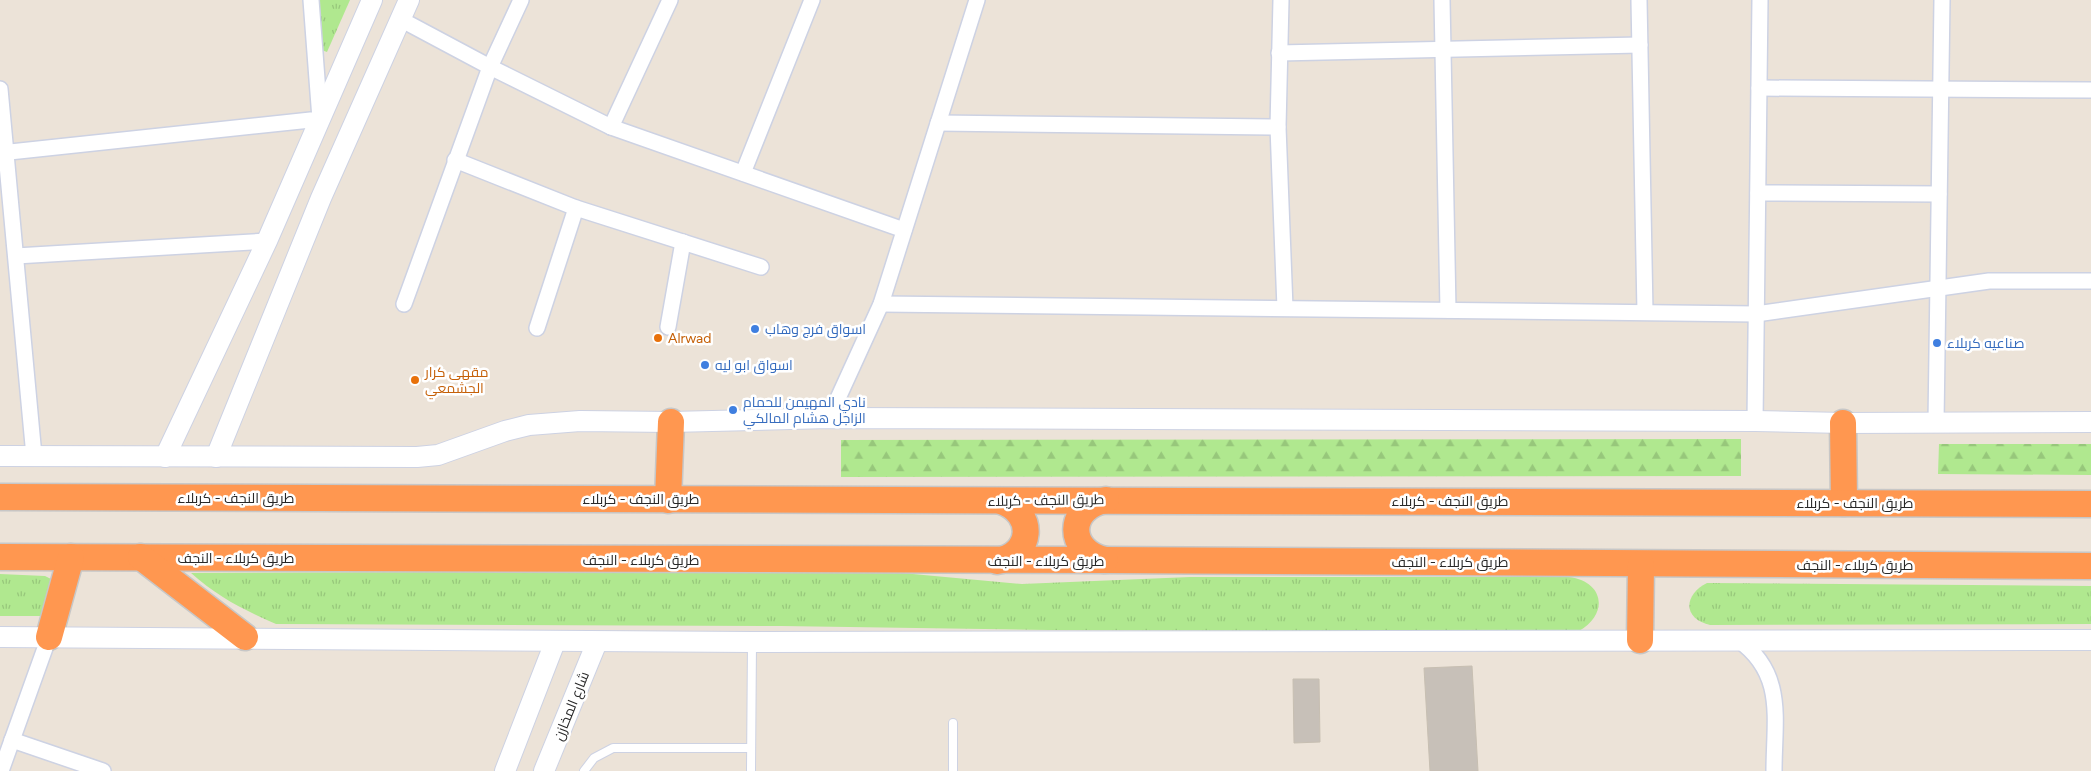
<svg xmlns="http://www.w3.org/2000/svg" width="2091" height="771" font-family="Figtree,Cairo,sans-serif">
<style>
.grass{fill:url(#grass-tufts)}
.forest{fill:url(#forest-firs)}
.building{fill:#c7c0b8;stroke:#c7bfb2}
.lines{fill:none;stroke-linecap:round;stroke-linejoin:round}
.lane-casing{stroke:#cdd2e3;stroke-width:10}
.street-casing{stroke:#cdd2e3;stroke-width:18}
.secondary-casing{stroke:#cdd2e3;stroke-width:22}
.highway-casing{stroke:#c7c7c7;stroke-width:29}
.lane{stroke:#fff;stroke-width:8}
.street{stroke:#fff;stroke-width:15}
.secondary{stroke:#fff;stroke-width:20}
.highway{stroke:#ff9750;stroke-width:26}
.shop-dot{fill:#3f7fe0;stroke:#fff;stroke-width:2}
.food-dot{fill:#e8710a;stroke:#fff;stroke-width:2}
.labels{text-anchor:middle;stroke-width:5;stroke-linejoin:round;paint-order:stroke}
.shop-label{font-size:14px;fill:#366cbe;stroke:#fff;text-anchor:start}
.food-label{font-size:14px;fill:#c56008;stroke:#fff;text-anchor:start}
.street-label{font-size:14px;fill:#282828;stroke:#fff}
</style>
<defs>
<pattern id="grass-tufts" width="24" height="20" patternUnits="userSpaceOnUse" patternTransform="scale(1.25)"><rect width="24" height="20" fill="#b0e88f"/><path d="M3 7l-1-3M5 7V3M7 7l1-3M15 17l-1-3M17 17v-4M19 17l1-3" fill="none" stroke="#97c77b"/></pattern>
<pattern id="forest-firs" width="22" height="20" patternUnits="userSpaceOnUse" patternTransform="scale(1.25)"><rect width="22" height="20" fill="#b0e88f"/><path d="M5 1l3.5 6h-7zM16 11l3.5 6h-7z" fill="#97c77b"/></pattern>
</defs>
<rect width="100%" height="100%" fill="#ece3d8"/>
<g class="grass">
<path d="M317 0H350L327 52 316 48Z"/>
<path d="M682 571 902 573 1022 584 1190 577H1569C1603 581 1610 613 1579 631L1049 630 781 626 276 624C242 609 218 597 191 573Z"/>
<path d="M0 574 45 576 57 582 42 616H0Z"/>
<path d="M1707 583 2091 586V624L1710 625C1683 619 1683 595 1707 583Z"/>
</g>
<g class="forest">
<path d="M1741 439V476L841 477V440Z"/>
<path d="M1939 444H2091V475L1938 474Z"/>
</g>
<g class="building">
<path d="M1472 666 1478 771H1430L1424 668Z"/>
<path d="M1293 679H1319L1320 742 1294 743Z"/>
</g>
<g class="lines">
<g class="lane-casing">
<g id="lane">
<path d="M953 723V771"/>
<path d="M584 771 594 758 613 748H751"/>
<path d="M751 771 752 642"/>
</g>
</g>
<g class="street-casing">
<g id="street">
<path d="M1281 0 1278 127 1285 308"/>
<path d="M1442 0 1448 310"/>
<path d="M1639 0 1645 312"/>
<path d="M400 19 490 67 611 127 904 230"/>
<path d="M1279 53 1640 45"/>
<path d="M1759 88 2091 90"/>
<path d="M0 89 34 456"/>
<path d="M938 123 1278 127"/>
<path d="M611 127 670 0"/>
<path d="M0 153 320 119 311 0"/>
<path d="M455 160 576 208 761 267"/>
<path d="M743 173 812 0"/>
<path d="M1758 193 1939 194"/>
<path d="M16 256 267 241"/>
<path d="M404 304 490 67 521 0"/>
<path d="M881 304 1756 314 1989 281H2091"/>
<path d="M668 327 683 242"/>
<path d="M537 328 576 208"/>
<path d="M829 418 881 304 977 0"/>
<path d="M1755 421 1760 0"/>
<path d="M1936 422 1942 0"/>
<path d="M1737 639C1786 673 1774 719 1774 771"/>
<path d="M12 740 103 771"/>
<path d="M1 771 49 637"/>
</g>
</g>
<g class="secondary-casing">
<g id="secondary">
<path d="M0 456 417 457 438 455 505 431 529 425 580 421 671 422 829 418 1755 421 1843 423 2091 422"/>
<path d="M165 457 267 241 372 0"/>
<path d="M216 457 321 198 409 0"/>
<path d="M0 637 752 642 2091 640"/>
<path d="M505 771 555 642"/>
<path d="M544 771 597 642"/>
</g>
</g>
<g class="highway-casing">
<g id="highway">
<path d="M1843 423 1844 503"/>
<path d="M0 497 2091 504"/>
<path d="M668 500 671 422"/>
<path d="M0 557 1105 560 2091 566"/>
<path d="M141 557 245 637"/>
<path d="M1105 560C1066 551 1067 507 1106 500"/>
<path d="M997 561C1033 555 1036 513 1001 501"/>
<path d="M49 637 71 557"/>
<path d="M1640 640 1641 564"/>
</g>
</g>
<use href="#lane" class="lane"/>
<use href="#street" class="street"/>
<use href="#secondary" class="secondary"/>
<use href="#highway" class="highway"/>
</g>
<g class="shop-dot">
<circle cx="755" cy="329" r="5"/>
<circle cx="1937" cy="343" r="5"/>
<circle cx="705" cy="365" r="5"/>
<circle cx="733" cy="410" r="5"/>
</g>
<g class="food-dot">
<circle cx="658" cy="338" r="5"/>
<circle cx="415" cy="380" r="5"/>
</g>
<g class="labels">
<g class="shop-label">
<text x="765" y="334">اسواق فرج وهاب</text>
<text x="1947" y="348">صناعيه كربلاء</text>
<text x="715" y="370">اسواق ابو ليه</text>
<text x="743" y="407">نادي المهيمن للحمام<tspan x="743" dy="16">الزاجل هشام المالكي</tspan></text>
</g>
<g class="food-label">
<text x="668" y="343">Alrwad</text>
<text x="425" y="377">مقهى كرار<tspan x="425" dy="16">الجشمعي</tspan></text>
</g>
<g class="street-label">
<text x="236" y="503">طريق النجف - كربلاء</text>
<text x="641" y="504">طريق النجف - كربلاء</text>
<text transform="translate(1046 500) rotate(-1)" y="5">طريق النجف - كربلاء</text>
<text x="1450" y="506">طريق النجف - كربلاء</text>
<text x="1855" y="508">طريق النجف - كربلاء</text>
<text x="236" y="563">طريق كربلاء - النجف</text>
<text x="641" y="565">طريق كربلاء - النجف</text>
<text x="1046" y="566">طريق كربلاء - النجف</text>
<text x="1450" y="567">طريق كربلاء - النجف</text>
<text x="1855" y="570">طريق كربلاء - النجف</text>
<text transform="translate(571 706) rotate(-68)" y="5">شارع المخازن</text>
</g>
</g>
</svg>
